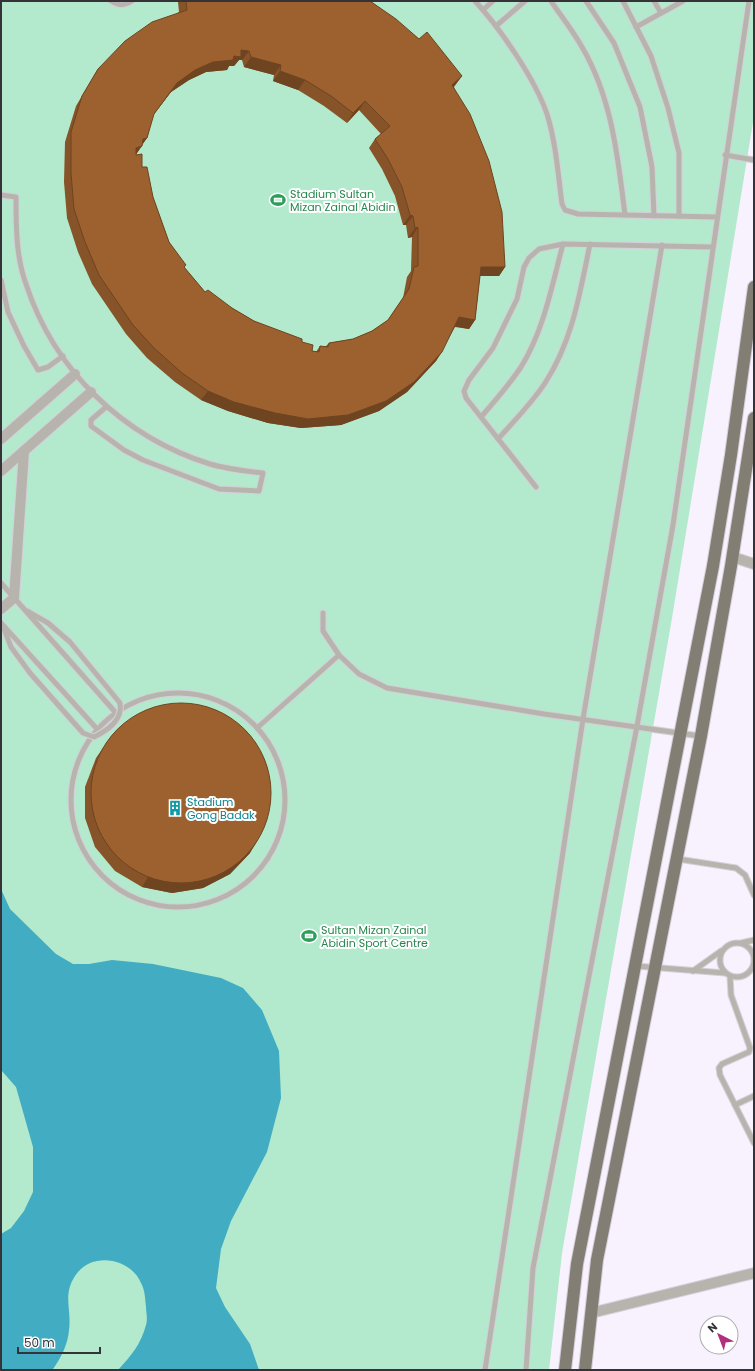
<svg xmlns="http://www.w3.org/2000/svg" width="755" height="1371" font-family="Poppins,sans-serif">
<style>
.green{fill:#b3e9cc}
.water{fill:#42acc3}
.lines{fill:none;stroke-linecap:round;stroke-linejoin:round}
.service-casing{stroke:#d5cfda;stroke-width:7}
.minor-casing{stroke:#d5cfda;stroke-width:12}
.primary-casing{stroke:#d5cfda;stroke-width:14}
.service{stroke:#b7b4ae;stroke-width:5}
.minor{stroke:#b7b4ae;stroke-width:10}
.primary{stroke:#837e74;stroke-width:12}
.service-bridge-casing{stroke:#d5cfda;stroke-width:7;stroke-linecap:butt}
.service-bridge{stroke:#b7b4ae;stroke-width:5}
.wall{fill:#875328;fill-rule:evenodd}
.shaded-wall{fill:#6e4421}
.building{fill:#9d612f;stroke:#6e4421;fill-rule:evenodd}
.labels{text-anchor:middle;stroke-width:4;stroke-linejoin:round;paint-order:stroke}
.leisure-label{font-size:11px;fill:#27864d;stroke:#fff;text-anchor:start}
.culture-label{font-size:11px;fill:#0d838f;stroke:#fff;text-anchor:start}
</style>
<rect width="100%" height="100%" fill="#f8f1fe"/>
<path class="green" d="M1 1H754V116L672 618 562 1253 549 1370H1Z"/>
<path class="water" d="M1 889 10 909 56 954 73 964H89L112 960 153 964 221 978 243 988 262 1010 279 1051 281 1098 267 1152 231 1221 221 1249 216 1288 225 1307 250 1344 259 1370H118C131 1356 141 1344 146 1325 148 1319 146 1312 146 1307 145 1298 145 1290 141 1283 131 1259 95 1252 78 1272 61 1293 72 1308 69 1330 68 1344 61 1358 53 1369L1 1370V1234L11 1228 24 1211 33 1192V1147L16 1087 1 1070Z"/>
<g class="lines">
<g class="service-casing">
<g id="service">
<path d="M111 1C119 6 124 6 132 1"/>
<path d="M475 1C500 28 535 79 547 114 556 143 558 174 562 204L565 210 578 214 717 217"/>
<path d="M551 1C561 16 573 31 582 47 612 98 618 158 625 215"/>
<path d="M586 1 614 43 640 107 652 167 654 216"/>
<path d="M623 1 651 56 668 108 679 153V216"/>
<path d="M654 1 661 13"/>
<path d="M483 10 493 1"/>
<path d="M496 26 525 1"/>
<path d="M636 27 683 1"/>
<path d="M725 155 754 160"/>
<path d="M1 195 16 197C16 226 16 257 26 284 54 370 123 437 210 464 227 469 245 471 263 473L259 491 219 489 143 460 124 450 91 426V420L106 407"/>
<path d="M1 280 8 312 24 346 38 370 48 367 63 356"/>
<path d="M481 417C495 401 509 385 521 367 544 330 552 285 563 244"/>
<path d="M498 439C514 421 532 403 545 383 573 340 580 292 590 244"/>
<path d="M536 487 466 398 464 391 469 380 493 348 517 299 524 267 529 258 539 249 563 244 712 247"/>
<path d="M1 583 116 713"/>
<path d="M27 611 48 623 70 642"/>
<path d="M323 613V631L339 655 359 674 387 688 544 714 700 736"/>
<path d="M1 623 98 730"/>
<path d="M3 626 11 647 30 673"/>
<circle cx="178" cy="800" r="107"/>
<path d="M257 728 339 655"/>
<path d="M678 859 736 868 745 875 754 895"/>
<circle cx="737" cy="960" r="17"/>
<path d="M741 943 754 940"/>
<path d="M636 966 725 973"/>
<path d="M693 971 721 951"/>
<path d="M730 976 731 995 750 1048 749 1052 722 1064 719 1068 720 1075 754 1143"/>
<path d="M735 1105 754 1096"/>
<path d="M485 1370 583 719 662 245"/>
<path d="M526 1370 533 1268 637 726 673 525 749 1"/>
</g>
</g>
<g class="minor-casing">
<g id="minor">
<path d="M1 439 75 374"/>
<path d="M1 471 91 392"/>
<path d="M733 557 754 564"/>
<path d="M1 609 14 598 24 451"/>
<path d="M591 1313 754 1273"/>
</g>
</g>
<g class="primary-casing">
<g id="primary">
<path d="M565 1370 577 1264 713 566 731 455 754 287"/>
<path d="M585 1370 597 1260 701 736 731 566 754 418"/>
</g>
</g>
<use href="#service" class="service"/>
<use href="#minor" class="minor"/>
<use href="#primary" class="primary"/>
<g class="service-bridge-casing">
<path id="service-bridge" d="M30 673 83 733 94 737C108 730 123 720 120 703L70 642"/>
</g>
<use href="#service-bridge" class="service-bridge"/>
</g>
<g class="wall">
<path d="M179 1H370L419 39 462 76 454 87 505 267 499 276H480L475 320 469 329 455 327 436 361 407 392 379 411 341 425 301 428 268 423 228 411 201 400 175 382 147 358 126 334 92 284 78 252 67 218 64 182 65 142 76 106 92 79 98 69 179 12 178 2ZM239 60H242L244 67 274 75 273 81 298 90 324 106 347 123 359 110 381 134 375 139 369 148 382 169 395 196 403 225H406L408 238 412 237 411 271 407 277 403 298 388 320 372 331 353 339 329 343 326 346H320L316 352 312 351 302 342 254 321 205 292 184 267 169 242 153 197 142 167 136 154 147 138 153 115 171 92 189 80 206 72 227 70 229 66H234Z"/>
<path d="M103 748 250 853 230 874 203 888 172 893 142 887 115 871 95 847 85 818V787L96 758Z"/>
</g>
<g class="shaded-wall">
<path d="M241 50 249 51 242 60H239L234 66H229L227 70 206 72 189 80 171 92 147 123 177 83 195 70 213 62 234 56Z"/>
<path d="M251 57 281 65 274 75 244 67Z"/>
<path d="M280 71 305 80 298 90 273 81Z"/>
<path d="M462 76 455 85 446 94 452 85Z"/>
<path d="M365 101 359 110 347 123 353 113Z"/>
<path d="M147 138 141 146H142L135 156 136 148 143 139Z"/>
<path d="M410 215 413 216 406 225H403Z"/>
<path d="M418 227 412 237 408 238 415 228Z"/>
<path d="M481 267H505L499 276H474Z"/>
<path d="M459 317 475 320 469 329 453 326Z"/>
<path d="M442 352 436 361 407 392 379 411 341 425 301 428 268 423 228 411 201 400 208 391Z"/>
<path d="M256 843 250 853 230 874 203 888 172 893 142 887 148 877Z"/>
</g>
<g class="building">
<path d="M186 1H370L396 19 419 39 427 32 462 76 452 85 470 114 489 161 502 212 505 267H481L475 320 459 317 442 352 414 382 386 401 348 415 308 419 275 413 234 402 208 391 182 373 154 348 133 325 99 275 85 242 74 209 71 173V132L82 96 98 69 125 41 152 22 187 10ZM241 50 249 51 251 57 281 65 280 71 305 80 331 96 353 113 365 101 390 126 375 139 388 159 402 187 410 215 413 216 415 228 418 227V266L414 267 409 289 388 320 372 331 353 339 329 343 328 347 320 346 319 352 312 351 313 345 302 342V339L254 321 232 308 208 290 205 292 184 267 186 265 169 242 153 197 147 167H142V154L136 155V148L142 146 143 139 147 138 154 114 177 83 195 70 213 62 233 60 234 56 241 57Z"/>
<circle cx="181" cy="793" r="90"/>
</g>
<defs>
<g id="stadium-bare" transform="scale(1.2)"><path d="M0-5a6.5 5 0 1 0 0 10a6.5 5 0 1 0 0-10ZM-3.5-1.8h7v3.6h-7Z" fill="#2e9e5b" stroke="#fff" stroke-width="2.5" paint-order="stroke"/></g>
<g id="building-bare" transform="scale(1.2)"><path d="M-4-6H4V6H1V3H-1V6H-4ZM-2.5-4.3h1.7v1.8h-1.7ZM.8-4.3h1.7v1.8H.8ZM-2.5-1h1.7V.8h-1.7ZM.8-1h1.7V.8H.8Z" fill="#0f9aa8" stroke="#fff" stroke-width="2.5" paint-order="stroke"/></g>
</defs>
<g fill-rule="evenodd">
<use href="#stadium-bare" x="278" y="200"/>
<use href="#building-bare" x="175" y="808"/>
<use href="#stadium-bare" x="309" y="936"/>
</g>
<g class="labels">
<g class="leisure-label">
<text x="290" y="198">Stadium Sultan<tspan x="290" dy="13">Mizan Zainal Abidin</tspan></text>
<text x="321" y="934">Sultan Mizan Zainal<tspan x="321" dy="13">Abidin Sport Centre</tspan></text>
</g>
<g class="culture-label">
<text x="187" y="806">Stadium<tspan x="187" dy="13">Gong Badak</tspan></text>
</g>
</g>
<rect width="755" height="1371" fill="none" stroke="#363338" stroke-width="4"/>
<g transform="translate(719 1335) rotate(318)"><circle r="19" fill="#ffffff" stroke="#afadaf"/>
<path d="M0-3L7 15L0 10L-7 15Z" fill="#b0307d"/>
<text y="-6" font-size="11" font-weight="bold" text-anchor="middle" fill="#363338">N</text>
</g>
<path d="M18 1347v6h82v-6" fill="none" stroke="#363338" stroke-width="2"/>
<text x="24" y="1347" font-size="12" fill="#363338" stroke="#ffffff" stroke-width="3" paint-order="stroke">50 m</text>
</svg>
